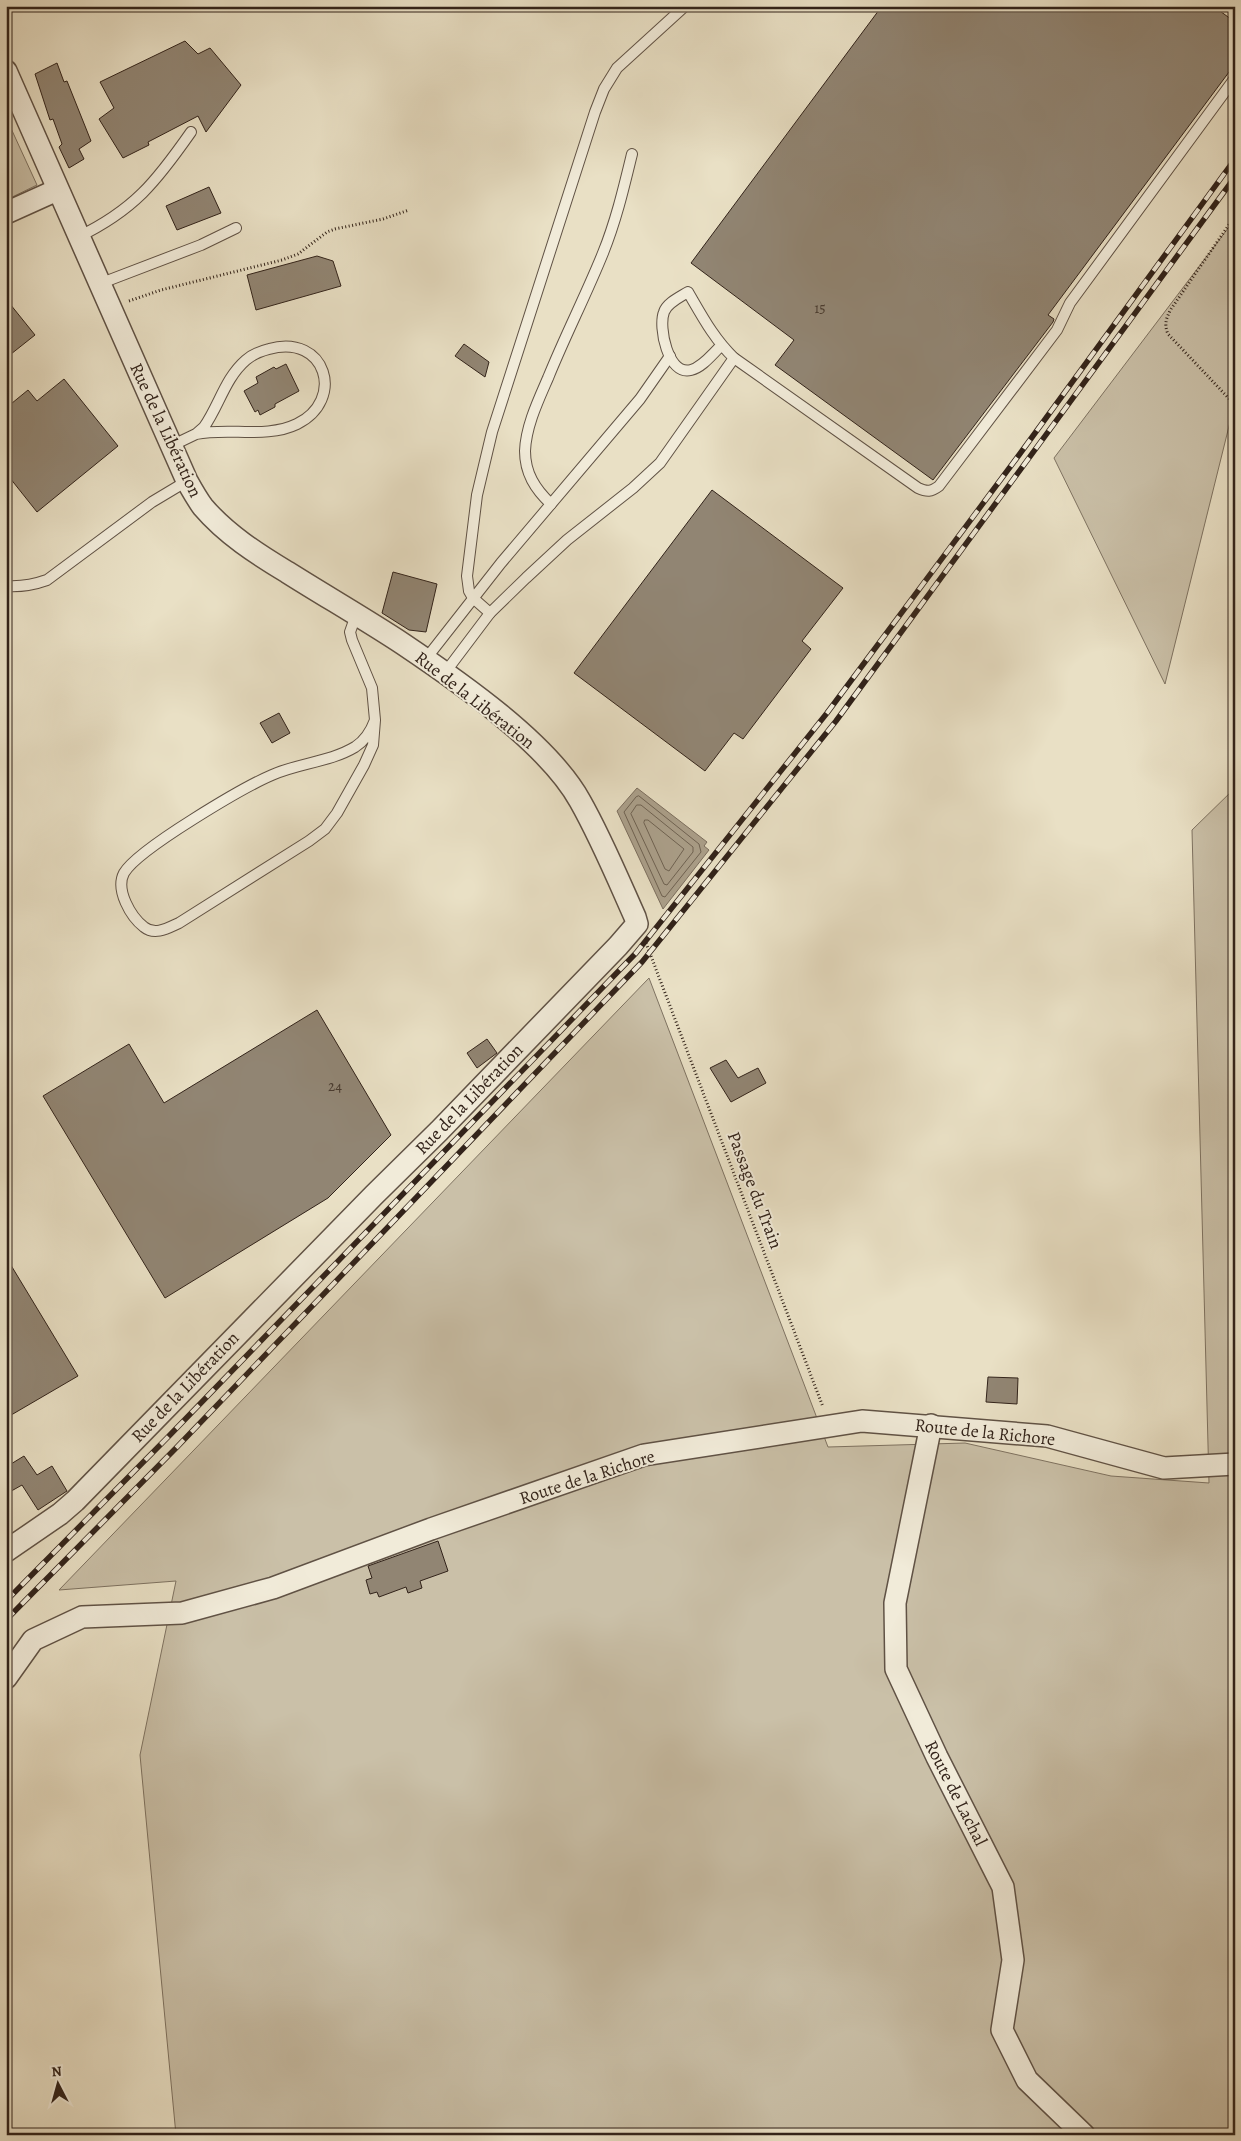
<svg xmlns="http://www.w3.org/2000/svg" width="1241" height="2141" font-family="Alegreya,serif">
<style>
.green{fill:#cac0a8;stroke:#7e7261}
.water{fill:#aba08b;stroke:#7b6e5e}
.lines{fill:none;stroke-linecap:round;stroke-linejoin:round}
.shore{stroke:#6e6252;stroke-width:1}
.building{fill:#918573;stroke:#32231a}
.service-casing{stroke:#605245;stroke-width:12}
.minor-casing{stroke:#605245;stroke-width:24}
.path{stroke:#32231a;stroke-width:3;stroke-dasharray:1 2.5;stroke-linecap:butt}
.service{stroke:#f1ebd9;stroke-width:10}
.minor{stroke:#f1ebd9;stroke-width:21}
.rail-casing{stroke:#32231a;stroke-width:5.5}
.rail{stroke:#f1ebd9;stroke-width:4;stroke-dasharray:11;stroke-linecap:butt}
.labels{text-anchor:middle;stroke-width:4;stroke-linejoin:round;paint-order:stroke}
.number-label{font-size:15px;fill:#4a3c30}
.street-label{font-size:18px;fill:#32231a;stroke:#f1ebd9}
</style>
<rect width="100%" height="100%" fill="#e9e0c5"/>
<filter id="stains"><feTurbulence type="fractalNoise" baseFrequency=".004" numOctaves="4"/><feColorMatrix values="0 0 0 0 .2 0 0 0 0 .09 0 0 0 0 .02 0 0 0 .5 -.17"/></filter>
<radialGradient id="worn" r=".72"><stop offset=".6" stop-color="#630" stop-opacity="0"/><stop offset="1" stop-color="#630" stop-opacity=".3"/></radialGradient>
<g class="green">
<path d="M9 124 37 185 6 200V126Z"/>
<path d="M1235 219V402L1165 684 1054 458Z"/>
<path d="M1235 788V2135H176L140 1755 176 1581 59 1590 649 978 828 1447 965 1443 1111 1476 1209 1483 1192 830Z"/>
</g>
<path class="water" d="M637 788 707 842 704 846 709 850 663 909 617 811Z"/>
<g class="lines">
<g class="shore">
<path d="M639 796 699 844 701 852 665 897 662 896 624 812 636 797Z"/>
<path d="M637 805H641L693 847V852L667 885 664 884 631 814Z"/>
<path d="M645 820H648L684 849 669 871 665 869 644 823Z"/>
</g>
</g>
<g class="building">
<path d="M882 6H1213L1235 22V64L1048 315 1054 319 1053 322 933 480 775 365 794 340 691 263Z"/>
<path d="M185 41 198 54 210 48 241 85 206 132 198 116 148 142 149 145 123 158 99 119 114 108 100 82Z"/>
<path d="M57 63 64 82 67 81 91 141 79 149 84 159 69 168 59 147 62 144 53 119 50 120 35 74Z"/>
<path d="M209 187 221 213 177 230 166 206Z"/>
<path d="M317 256 333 261 341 286 256 310 247 275Z"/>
<path d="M6 299 35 335 6 358Z"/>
<path d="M464 344 489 362 485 377 455 356Z"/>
<path d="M286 364 299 391 275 404V407L260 415 258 410 255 412 244 391 258 383 256 377 274 367 276 369Z"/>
<path d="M64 379 118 446 37 512 6 473V408L28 390 37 401Z"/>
<path d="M712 490 843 588 802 641 811 649 743 739 734 733 705 771 574 673Z"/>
<path d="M393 572 437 584 426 632 409 630 382 613Z"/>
<path d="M279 713 290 733 272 743 260 723Z"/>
<path d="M317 1010 391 1135 328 1198 165 1298 43 1096 129 1044 164 1103Z"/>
<path d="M487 1039 497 1053 477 1068 467 1053Z"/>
<path d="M726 1060 738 1078 758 1068 766 1083 731 1102 710 1068Z"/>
<path d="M6 1257 78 1376 6 1418Z"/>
<path d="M988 1377 1018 1378 1017 1404 986 1402Z"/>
<path d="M24 1456 37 1475 52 1466 67 1491 38 1510 22 1485 6 1494V1467Z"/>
<path d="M438 1541 448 1571 420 1581 422 1588 408 1593 406 1587 379 1597 377 1592 370 1594 366 1580 372 1578 368 1566Z"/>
</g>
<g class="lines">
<g class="service-casing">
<g id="service">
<path d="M78 237C134 210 156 182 191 132"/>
<path d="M99 284 201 245 236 228"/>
<path d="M721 346C713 353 703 367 691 370 668 376 658 327 664 312 667 303 680 297 688 292 702 316 714 339 734 358L918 488C927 492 931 492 939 486L1057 330 1070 303 1235 78"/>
<path d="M171 446 196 434 204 427C219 406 225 378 246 360 253 354 261 351 269 349 326 333 346 400 297 424 266 439 229 427 196 434"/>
<path d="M551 504C535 489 525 473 525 451 526 426 538 401 548 378 565 336 586 295 603 253 616 221 624 187 632 154"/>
<path d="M6 586C21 587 33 585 47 580L152 502 187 481"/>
<path d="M490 613 473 598 469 591 467 576 477 495 492 432 595 112 604 89 617 68 685 6"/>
<path d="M356 615 350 632 352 640 372 688 375 720 373 745 364 765 337 813 325 829 309 841 179 923C168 928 155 936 144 927 131 917 115 890 124 873 138 849 244 787 272 775 299 763 330 762 355 747 366 740 371 731 375 720"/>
<path d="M425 660 501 563 640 399 670 356"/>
<path d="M444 674 490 613 526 578 567 540 633 488 660 463 734 358"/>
</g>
</g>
<g class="minor-casing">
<g id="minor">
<path d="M6 71 187 481C192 490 197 499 203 507 226 534 257 554 287 572 325 596 365 619 403 644 458 681 548 743 580 801 601 838 618 879 635 917L637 924 618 946 439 1131 374 1195 75 1501 60 1514 6 1551"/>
<path d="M6 213 57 190"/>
<path d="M931 1425 895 1603 896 1669 937 1757 1003 1887 1013 1960 1002 2030 1027 2080 1084 2135"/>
<path d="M6 1678 33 1640 82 1617 182 1613 273 1588 431 1529 644 1455 862 1421 1047 1436 1164 1468 1235 1464"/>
</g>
</g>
<g class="path">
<path d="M1235 216 1171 309C1166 318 1164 325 1168 334L1235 405"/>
<path d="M129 301 161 290 282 260 298 254 327 232 335 229 383 219 409 210"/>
<path d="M646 943 823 1407"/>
</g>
<use href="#service" class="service"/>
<use href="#minor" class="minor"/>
<g class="rail-casing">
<g id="rail">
<path d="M6 1601 168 1437 636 953 827 713 1019 455 1235 159"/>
<path d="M6 1620 177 1447 642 962 836 721 1235 177"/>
</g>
</g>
<use href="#rail" class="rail"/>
</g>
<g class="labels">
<g class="number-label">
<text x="820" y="313">15</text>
<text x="335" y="1091">24</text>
</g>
<g class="street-label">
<text transform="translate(166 430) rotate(65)" y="6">Rue de la Libération</text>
<text transform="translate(475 700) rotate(38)" y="6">Rue de la Libération</text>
<text transform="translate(469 1099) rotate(-46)" y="6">Rue de la Libération</text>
<text transform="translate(755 1190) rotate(69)" y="6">Passage du Train</text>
<text transform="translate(185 1387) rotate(-46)" y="6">Rue de la Libération</text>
<text transform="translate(985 1432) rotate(6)" y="6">Route de la Richore</text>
<text transform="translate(587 1477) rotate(-18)" y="6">Route de la Richore</text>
<text transform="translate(956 1793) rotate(63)" y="6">Route de Lachal</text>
</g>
</g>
<rect width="1241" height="2141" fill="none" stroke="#e9e0c5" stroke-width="25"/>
<rect x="8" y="8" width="1226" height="2126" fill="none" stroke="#32231a" stroke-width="2.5"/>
<rect x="12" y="12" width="1216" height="2116" fill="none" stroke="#32231a"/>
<g transform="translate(58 2084) rotate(354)" stroke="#f1ebd9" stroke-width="4" paint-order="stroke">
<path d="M0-4L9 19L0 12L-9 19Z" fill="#32231a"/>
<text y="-8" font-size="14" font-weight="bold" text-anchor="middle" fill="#32231a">N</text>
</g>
<rect width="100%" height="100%" filter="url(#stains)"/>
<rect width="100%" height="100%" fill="url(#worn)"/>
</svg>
